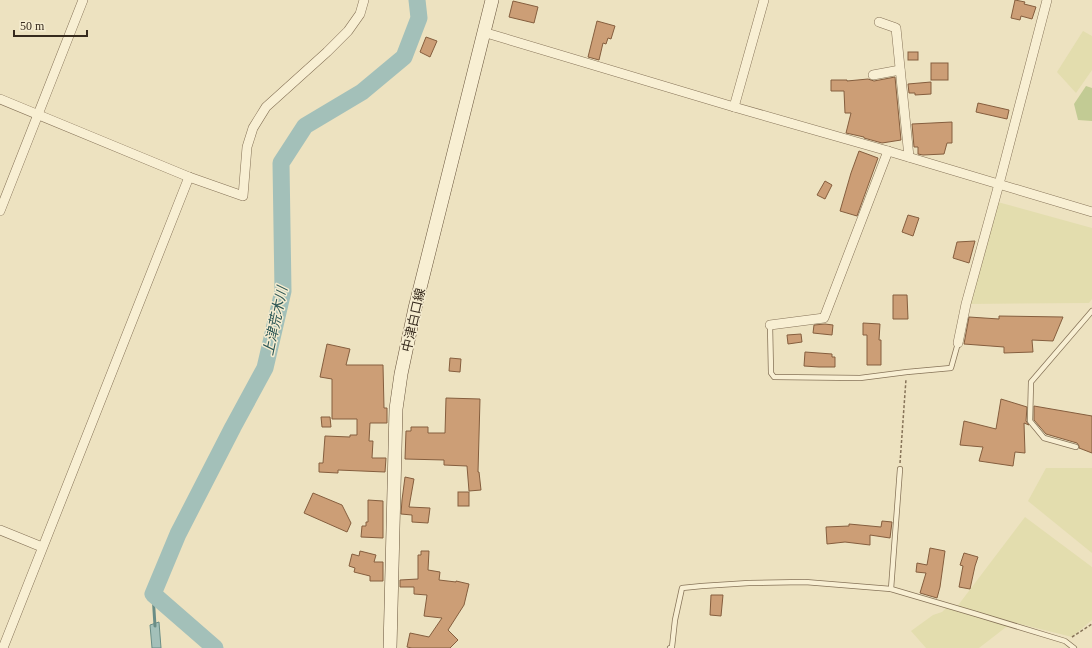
<svg xmlns="http://www.w3.org/2000/svg" width="1092" height="648" viewBox="0 0 1092 648" font-family="'Times New Roman','Noto Sans JP',serif">
  <rect width="100%" height="100%" fill="#ede2c0"/>
  <!-- farmland -->
  <g fill="#e3ddae">
    <polygon points="1083,31 1092,36 1092,70 1076,93 1057,72"/>
    <polygon points="994,201 1092,228 1092,299 1089,303 966,304"/>
    <polygon points="1046,468 1092,468 1092,553 1028,501"/>
    <polygon points="1025,517 1092,567 1092,620 1072,637 968,611 1010,624 979,648 926,648 911,631 933,615 942,612 949,605 956,608"/>
  </g>
  <!-- green -->
  <polygon fill="#c2cb94" points="1086,86 1092,88 1092,121 1078,120 1074,104"/>
  <!-- water -->
  <polygon fill="#a3c0b9" stroke="#6a8d86" points="159,622 161,648 152,648 150,625"/>
  <g fill="none" stroke-linecap="round" stroke-linejoin="round">
    <!-- stream -->
    <polyline stroke="#6a8d86" stroke-width="3" points="153,594 155,626"/>
    <!-- river -->
    <polyline stroke="#a3c0b9" stroke-width="17" points="215,648 153,594 178,534 233,427 265,368 283,291 281,163 305,126 362,92 404,57 419,18 417,0"/>
  </g>
  <!-- building -->
  <g fill="#cc9e76" stroke="#855e3e">
    <polygon points="1015,0 1025,2 1024,4 1036,7 1032,19 1021,16 1020,20 1011,18"/>
    <polygon points="513,1 538,7 534,23 509,17"/>
    <polygon points="597,21 615,26 611,39 608,38 606,44 603,43 599,60 588,57"/>
    <polygon points="426,37 437,41 430,57 420,52"/>
    <rect x="908" y="52" width="10" height="8"/>
    <rect x="931" y="63" width="17" height="17"/>
    <polygon points="895,77 901,140 882,143 864,138 864,137 846,133 851,113 845,113 844,91 831,91 831,80 847,80 847,81 868,79 874,81"/>
    <polygon points="931,82 931,94 915,95 915,93 909,93 908,84"/>
    <polygon points="978,103 1009,110 1007,119 976,112"/>
    <polygon points="952,122 952,143 947,143 944,154 923,155 918,154 918,147 914,147 912,124"/>
    <polygon points="859,151 878,158 857,216 840,211 851,173"/>
    <polygon points="825,181 832,185 825,199 817,195"/>
    <polygon points="908,215 919,218 913,236 902,232"/>
    <polygon points="975,241 969,263 953,258 957,242"/>
    <polygon points="893,295 907,295 908,319 893,319"/>
    <polygon points="999,316 1063,317 1053,341 1032,340 1033,352 1004,353 1004,347 964,344 969,317 999,319"/>
    <polygon points="863,323 880,324 879,340 881,340 881,365 867,365 867,335 863,335"/>
    <polygon points="825,324 833,325 832,335 813,333 814,325"/>
    <polygon points="801,334 802,342 788,344 787,335"/>
    <polygon points="327,344 350,349 346,365 383,365 384,408 387,408 387,423 370,423 369,441 373,441 372,458 386,458 385,472 338,470 338,473 319,472 319,463 323,463 325,436 350,437 350,435 357,435 357,419 332,419 332,379 320,377"/>
    <polygon points="805,352 832,354 832,357 835,357 835,367 819,367 804,366"/>
    <polygon points="450,358 461,359 460,372 449,371"/>
    <polygon points="446,398 480,399 478,472 479,472 481,490 469,491 467,466 444,465 444,460 405,459 406,431 411,431 411,427 428,427 428,433 445,433"/>
    <polygon points="1001,399 1027,407 1026,421 1029,425 1024,423 1025,453 1015,452 1013,466 979,461 983,447 960,445 964,421 996,429"/>
    <polygon points="1034,406 1092,416 1092,453 1079,448 1079,446 1077,443 1046,434 1034,420"/>
    <polygon points="321,417 330,417 331,427 322,427"/>
    <polygon points="405,477 414,479 409,507 430,508 428,523 412,522 412,515 401,514 402,500"/>
    <rect x="458" y="492" width="11" height="14"/>
    <polygon points="313,493 342,505 351,523 347,532 304,513"/>
    <polygon points="368,500 383,501 383,538 361,537 362,526 366,526 366,522 368,522"/>
    <polygon points="882,521 892,522 890,538 870,535 870,545 845,542 827,544 826,527 849,526 849,524 881,527"/>
    <polygon points="930,548 945,551 940,587 937,598 920,593 926,573 916,572 917,563 927,565"/>
    <polygon points="360,551 376,555 374,562 383,562 383,581 370,581 370,576 354,572 355,568 349,566 352,554 359,556"/>
    <polygon points="421,551 429,551 428,570 440,572 439,580 456,582 456,581 469,584 464,605 448,630 458,640 450,648 412,648 407,647 410,633 429,637 442,618 424,616 427,595 414,594 414,587 400,587 400,580 418,579 418,555 421,555"/>
    <polygon points="964,553 978,557 975,566 970,589 959,587 963,566 960,565"/>
    <polygon points="711,595 723,595 721,616 710,615"/>
  </g>
  <g fill="none" stroke-linecap="round" stroke-linejoin="round">
    <!-- service casing -->
    <g stroke="#867358" stroke-width="6">
      <g id="service">
        <polyline points="770,325 771,373 774,377 860,378 907,372 951,368 958,343"/>
        <polyline points="1076,447 1044,438 1030,421 1031,382 1092,311"/>
        <polyline points="891,589 900,469"/>
        <polyline points="670,648 672,647 675,620 682,588 702,586 749,583 805,582 891,589 976,614 1065,641 1074,648"/>
      </g>
    </g>
    <!-- minor casing -->
    <g stroke="#867358" stroke-width="10">
      <g id="minor">
        <polyline points="879,22 896,28 909,157"/>
        <polyline points="483,32 734,107 888,151 1092,212"/>
        <polyline points="873,75 900,70"/>
        <polyline points="0,99 189,177 243,196 247,147 253,128 266,107 327,52 348,31 360,14 364,0"/>
        <polyline points="734,107 764,0"/>
        <polyline points="0,211 83,0"/>
        <polyline points="770,325 824,318 888,151"/>
        <polyline points="958,343 966,304 999,184 1047,0"/>
        <polyline points="0,530 42,547"/>
        <polyline points="3,648 189,177"/>
      </g>
    </g>
    <!-- secondary casing -->
    <g stroke="#68543c" stroke-width="14">
      <polyline id="secondary" points="390,648 396,409 401,374 415,308 492,0"/>
    </g>
    <!-- path -->
    <g stroke="#867358" stroke-width="1.5" stroke-dasharray="3 2" stroke-linecap="butt">
      <polyline points="900,463 906,379"/>
      <polyline points="1072,637 1092,624"/>
    </g>
    <!-- service -->
    <use href="#service" stroke="#f8efd3" stroke-width="4.5"/>
    <!-- minor -->
    <use href="#minor" stroke="#f8efd3" stroke-width="9"/>
    <!-- secondary -->
    <use href="#secondary" stroke="#f8efd3" stroke-width="13"/>
  </g>
  <g text-anchor="middle" stroke-width="3" stroke-linejoin="round" paint-order="stroke">
    <!-- street labels -->
    <g font-size="13" fill="#362a1d" stroke="#f5ecd0">
      <text transform="translate(413 320) rotate(-77)" y="5">中津白口線</text>
    </g>
    <!-- water labels -->
    <g font-size="14" font-style="italic" fill="#2c5655" stroke="#f5ecd0">
      <text transform="translate(275 321) rotate(-78)" y="5">上津荒木川</text>
    </g>
  </g>
  <!-- scale -->
  <path d="M14 30v6h73v-6" fill="none" stroke="#362a1d" stroke-width="2"/>
  <text x="20" y="30" font-size="12" fill="#362a1d" stroke="#f5ecd0" stroke-width="3" paint-order="stroke">50 m</text>
</svg>
